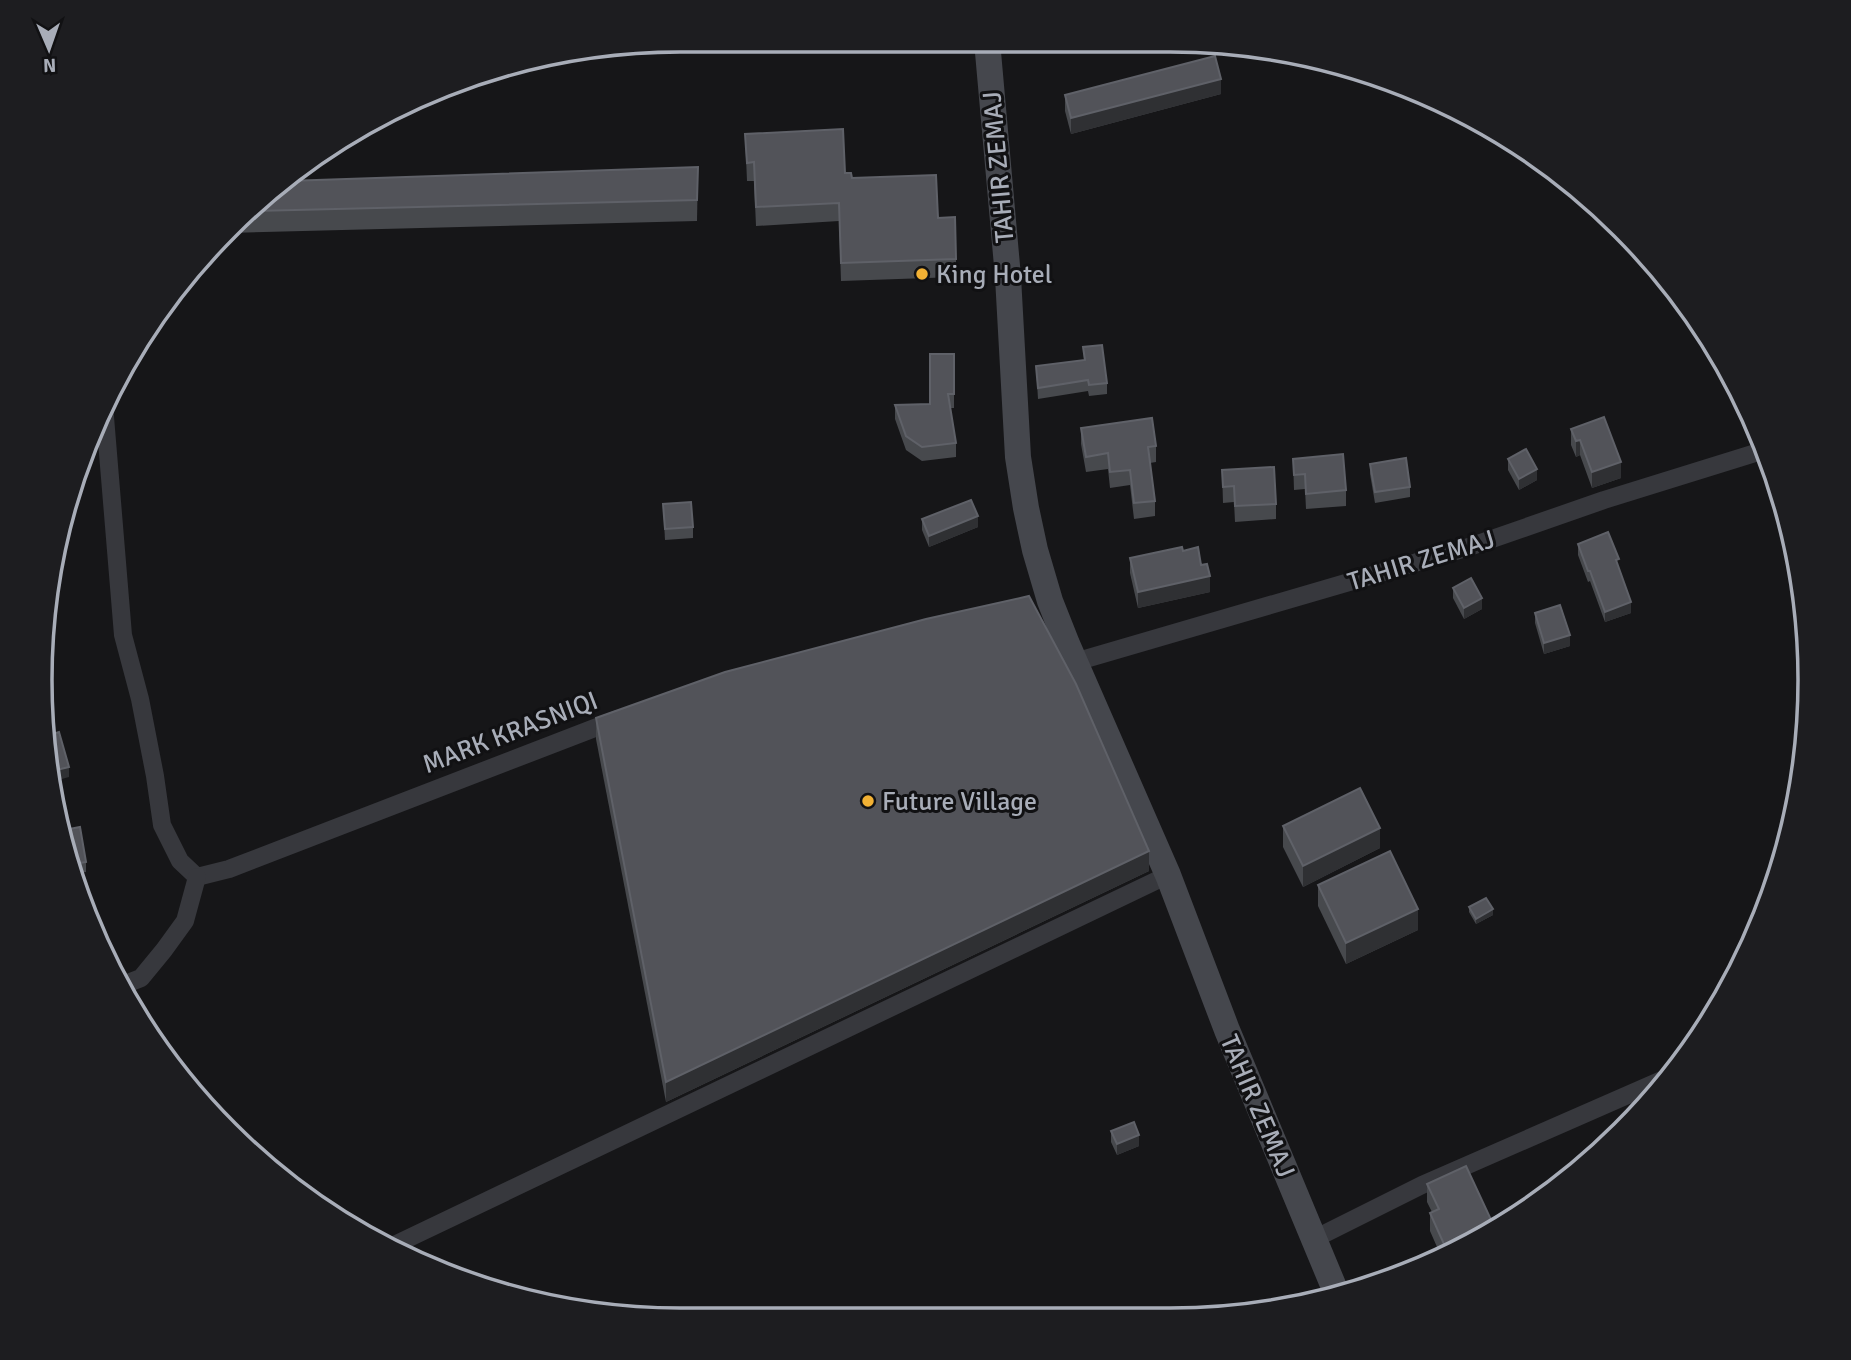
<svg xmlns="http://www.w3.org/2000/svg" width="1851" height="1360" viewBox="0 0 1851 1360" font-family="Signika,sans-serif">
  <rect width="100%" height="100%" fill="#161618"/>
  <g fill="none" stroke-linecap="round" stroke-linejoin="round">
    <!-- minor -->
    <g stroke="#37383d" stroke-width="18">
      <polyline points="104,405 123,635 140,699 155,776 162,825 180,861 197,877 229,869 618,719"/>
      <polyline points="1075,662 1469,547 1604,500 1765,450"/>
      <polyline points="123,985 141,978 164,950 185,921 197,877"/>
      <polyline points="1314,1239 1422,1185 1671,1076"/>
      <polyline points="388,1248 1168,875"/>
    </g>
    <!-- secondary -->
    <polyline stroke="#45474d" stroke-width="26" points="987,41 1008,277 1018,457 1026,508 1035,550 1050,601 1067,644 1168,875 1227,1030 1336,1292"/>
  </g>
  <!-- wall -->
  <g fill="#47494d">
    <polygon points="1221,94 1071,134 1065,111 1065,95"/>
    <polygon points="745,134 845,173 852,178 938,218 956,259 956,277 841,281 839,221 756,226 754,181 747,181"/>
    <polygon points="698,167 697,221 228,233 287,181"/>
    <polygon points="1083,347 1107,383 1107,394 1089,396 1088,391 1038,399 1036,366 1084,360"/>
    <polygon points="1716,351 1731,376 1727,378 1716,358"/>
    <polygon points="954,354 954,408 950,408 956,443 956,457 922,461 906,450 895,419 895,405 930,404"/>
    <polygon points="1081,428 1156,446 1156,462 1150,463 1155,501 1155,516 1134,519 1130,485 1110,488 1108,469 1086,472 1081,444"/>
    <polygon points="1571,429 1621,478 1592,488 1580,455 1576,457 1571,445"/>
    <polygon points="1293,459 1346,490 1346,506 1306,509 1305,489 1294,490"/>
    <polygon points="1508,459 1537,480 1519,490 1508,470"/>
    <polygon points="1370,464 1410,487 1410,497 1375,503 1370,474"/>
    <polygon points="1222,470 1276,504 1276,519 1235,522 1234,502 1223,503"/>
    <polygon points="663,504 693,527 693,538 665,540"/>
    <polygon points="922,519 978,527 929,547 922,530"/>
    <polygon points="1578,544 1619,568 1631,613 1605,622 1590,581 1588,582 1578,555"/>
    <polygon points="1183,551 1201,565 1210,592 1138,608 1130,573 1130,558"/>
    <polygon points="1453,588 1482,609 1464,619 1453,598"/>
    <polygon points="1535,613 1570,646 1544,654 1535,623"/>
    <polygon points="596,718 1149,871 666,1102 596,739"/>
    <polygon points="1283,826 1380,848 1303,887 1283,847"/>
    <polygon points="64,830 86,862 86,872 75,874"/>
    <polygon points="1318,885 1418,930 1346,964 1318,906"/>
    <polygon points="1469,907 1493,915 1476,924 1469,912"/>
    <polygon points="1111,1131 1139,1146 1117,1155 1111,1142"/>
    <polygon points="1427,1184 1494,1226 1441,1256 1430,1231 1430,1213 1432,1212 1427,1202"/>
  </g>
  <!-- shaded-wall -->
  <g fill="#2f3033">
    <polygon points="1253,48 1266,50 1253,55"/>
    <polygon points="1221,79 1221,94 1071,134 1071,118"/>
    <polygon points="1727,368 1731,376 1727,378"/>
    <polygon points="1580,440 1580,455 1576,457 1576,441"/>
    <polygon points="1621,462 1621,478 1592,488 1592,472"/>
    <polygon points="1537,469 1537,480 1519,490 1519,479"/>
    <polygon points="978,516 978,527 929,547 929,536"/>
    <polygon points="1210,576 1210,592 1138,608 1138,592"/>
    <polygon points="1482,598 1482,609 1464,619 1464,608"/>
    <polygon points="1631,602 1631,613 1605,622 1605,612"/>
    <polygon points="1570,635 1570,646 1544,654 1544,643"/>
    <polygon points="69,767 69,777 51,782 48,772"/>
    <polygon points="1380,828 1380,848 1303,887 1303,866"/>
    <polygon points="1149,851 1149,871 666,1102 666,1082"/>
    <polygon points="1418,909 1418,930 1346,964 1346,943"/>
    <polygon points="1493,909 1493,915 1476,924 1476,919"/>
    <polygon points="1139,1135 1139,1146 1117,1155 1117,1144"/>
  </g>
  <!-- building -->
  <g fill="#525359" stroke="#5f6168" stroke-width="2">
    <polygon points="1215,56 1221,79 1071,118 1065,95"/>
    <polygon points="843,129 845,173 851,173 852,178 936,175 938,218 955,217 956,259 841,263 839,203 756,207 754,162 747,163 745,134"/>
    <polygon points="698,167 697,200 253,211 287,181"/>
    <polygon points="1102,345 1107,383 1089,385 1088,380 1038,388 1036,366 1085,360 1083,347"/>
    <polygon points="930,354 954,354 954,394 948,394 956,443 922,447 906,436 895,405 930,404"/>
    <polygon points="1604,417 1621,462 1592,472 1580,440 1576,441 1571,429"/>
    <polygon points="1152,418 1156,446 1148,447 1155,501 1134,503 1130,470 1110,472 1108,453 1086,457 1081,428"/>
    <polygon points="1526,449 1537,469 1519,479 1508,459"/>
    <polygon points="1343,454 1346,490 1306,494 1305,474 1294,475 1293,459"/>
    <polygon points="1406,458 1410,487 1375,492 1370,464"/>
    <polygon points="1274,467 1276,504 1235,506 1234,486 1223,487 1222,470"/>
    <polygon points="971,500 978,516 929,536 922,519"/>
    <polygon points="691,502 693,527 665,529 663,504"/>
    <polygon points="1608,532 1619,559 1616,560 1631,602 1605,612 1590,571 1588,571 1578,544"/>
    <polygon points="1182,547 1183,551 1198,547 1201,565 1207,564 1210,576 1138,592 1130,558"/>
    <polygon points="1471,578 1482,598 1464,608 1453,588"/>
    <polygon points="1029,596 1076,684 1149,851 666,1082 596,718 725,672 926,619"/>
    <polygon points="1560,605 1570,635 1544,643 1535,613"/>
    <polygon points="59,732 69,767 48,772 46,763 46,736"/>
    <polygon points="1360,788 1380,828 1303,866 1283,826"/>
    <polygon points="80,827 86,862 73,864 64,830"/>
    <polygon points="1390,851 1418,909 1346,943 1318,885"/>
    <polygon points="1486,898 1493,909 1476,919 1469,907"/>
    <polygon points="1134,1122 1139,1135 1117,1144 1111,1131"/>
    <polygon points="1466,1166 1494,1226 1448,1253 1430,1213 1439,1209 1427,1184"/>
  </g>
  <!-- markers -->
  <g fill="#f2b134" stroke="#111113" stroke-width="2.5">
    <circle cx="922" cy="274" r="7"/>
    <circle cx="868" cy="801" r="7"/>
  </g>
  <g text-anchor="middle" stroke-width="6" stroke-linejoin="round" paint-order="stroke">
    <!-- street labels -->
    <g font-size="26" fill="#a8adb8" stroke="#111113">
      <text transform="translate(998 167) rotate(-95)" y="9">TAHIR ZEMAJ</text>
      <text transform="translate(1421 560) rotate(-17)" y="9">TAHIR ZEMAJ</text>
      <text transform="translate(510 732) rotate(-21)" y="9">MARK KRASNIQI</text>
      <text transform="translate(1258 1106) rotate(67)" y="9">TAHIR ZEMAJ</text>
    </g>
    <!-- poi labels -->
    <g font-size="26" fill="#a8adb8" stroke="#111113" text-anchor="start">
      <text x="936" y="283">King Hotel</text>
      <text x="882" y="810">Future Village</text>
    </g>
  </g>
  <!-- crop -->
  <path d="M0 0H1851V1360H0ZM680 52H1170A628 628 0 0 1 1798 680V680A628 628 0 0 1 1170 1308H680A628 628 0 0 1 52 680V680A628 628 0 0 1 680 52Z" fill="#1d1d20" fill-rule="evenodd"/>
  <path fill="none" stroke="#a8adb8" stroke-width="3.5" d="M680 52H1170A628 628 0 0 1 1798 680V680A628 628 0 0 1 1170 1308H680A628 628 0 0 1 52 680V680A628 628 0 0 1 680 52Z"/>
  <!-- north arrow -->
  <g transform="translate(49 49) rotate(178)" stroke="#111113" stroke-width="5" paint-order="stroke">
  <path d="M0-5L12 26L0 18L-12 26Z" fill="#a8adb8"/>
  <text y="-10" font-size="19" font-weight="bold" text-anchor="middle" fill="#a8adb8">N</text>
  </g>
</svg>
